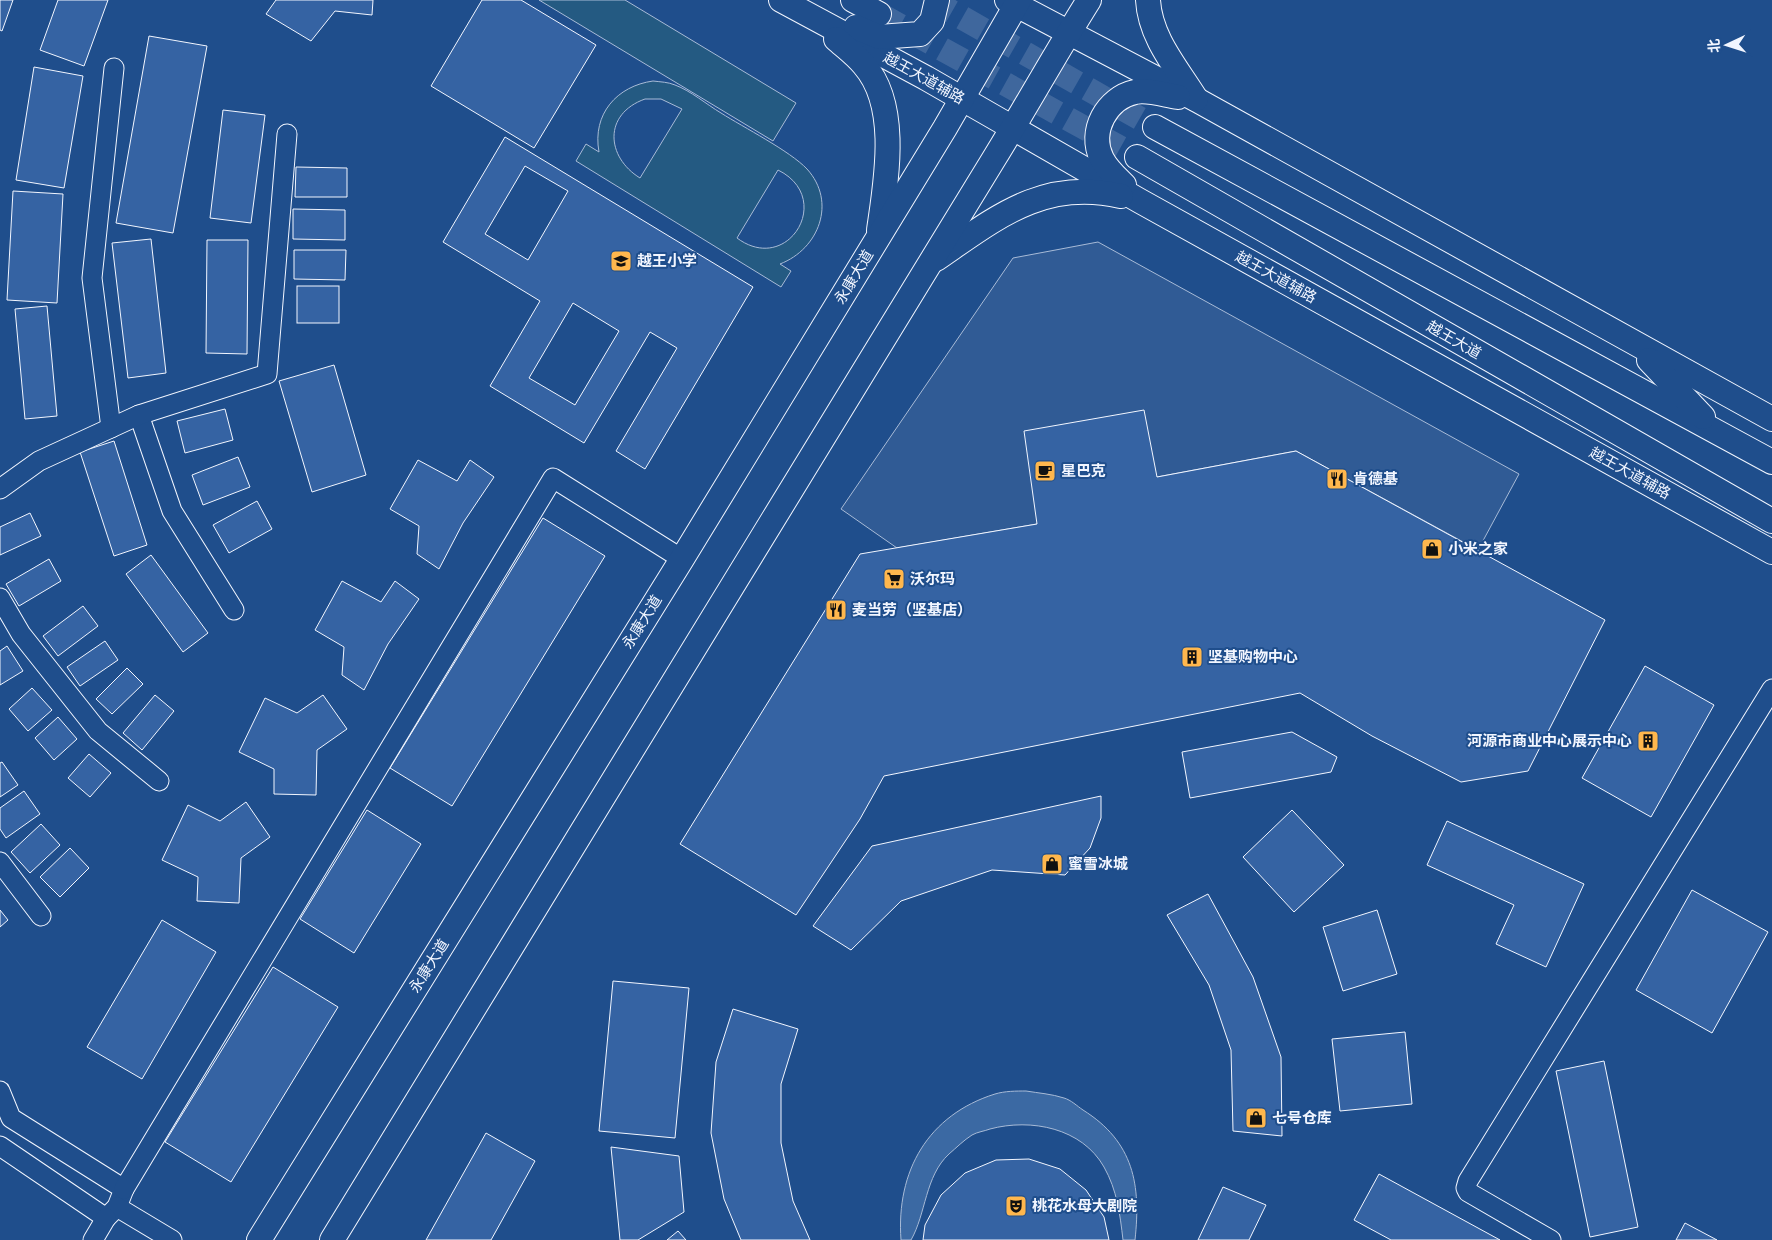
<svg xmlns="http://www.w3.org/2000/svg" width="1772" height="1240" viewBox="0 0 1772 1240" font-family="Signika,'Noto Sans SC',sans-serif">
  <rect width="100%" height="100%" fill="#1f4e8c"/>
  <!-- green -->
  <g fill="#245a82" stroke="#a8bbd7" fill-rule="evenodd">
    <polygon points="539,0 625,0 796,103 773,141"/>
    <path d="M653,81C661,82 668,82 675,85C691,91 706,104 721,113C743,127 790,151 807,169C837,202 819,249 780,264L791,271L781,287L576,161L586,144L599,152C592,114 617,86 653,81ZM645,99H661L682,109L640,178C606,157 603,114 645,99ZM778,170C835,198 788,276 737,238Z"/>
  </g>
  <!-- parking -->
  <polygon fill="#305b95" stroke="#a8bbd7" points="1098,242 1519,474 1478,550 1296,451 1157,477 1037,524 897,548 841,509 1013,258"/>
  <!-- water -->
  <path fill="#3b69a3" stroke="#a8bbd7" d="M1026,1091C1038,1093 1052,1094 1064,1098C1071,1100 1077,1106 1083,1110C1134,1142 1141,1185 1135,1240H1123C1120,1214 1117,1190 1104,1167C1082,1128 1031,1118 990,1129C985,1131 977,1132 972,1135C964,1140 956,1148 949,1154C925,1176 926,1214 911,1240H901C896,1171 928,1115 995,1094C1005,1091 1016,1091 1026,1091Z"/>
  <!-- building -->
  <g fill="#3563a3" stroke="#f2f6ff" fill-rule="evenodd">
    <polygon points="0,0 13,0 2,31 0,30"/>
    <polygon points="58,0 108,0 84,66 40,50"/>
    <polygon points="276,0 373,0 372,15 335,11 311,41 266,14"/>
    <polygon points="482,0 521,0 596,45 534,148 431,86"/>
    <polygon points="149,36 207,46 173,233 116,223"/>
    <polygon points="34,67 83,76 64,188 16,180"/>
    <polygon points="223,110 265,115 251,223 210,218"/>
    <path d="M505,137L753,287L645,469L616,451L677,348L650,332L584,443L490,386L540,301L443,242ZM525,166L568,191L528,260L485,234ZM573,303L619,331L575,405L529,378Z"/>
    <polygon points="296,167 347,168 347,197 295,197"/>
    <polygon points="13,191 63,194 57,303 7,300"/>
    <polygon points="293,209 345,210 345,240 293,239"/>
    <polygon points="151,239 166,373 128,378 112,243"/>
    <polygon points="207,240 248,240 247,354 206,353"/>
    <polygon points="294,250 346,250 345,280 294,279"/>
    <rect x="297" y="286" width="42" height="37"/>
    <polygon points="47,306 57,416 25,419 15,309"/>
    <polygon points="334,365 366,475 312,492 279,381"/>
    <polygon points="225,409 233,440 185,453 177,421"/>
    <polygon points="1144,410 1157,477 1296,451 1605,620 1528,771 1461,782 1372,736 1300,693 884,776 860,819 796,915 680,844 860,554 1037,524 1024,431"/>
    <polygon points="114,441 147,545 114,556 80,452"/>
    <polygon points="238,457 250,487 203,505 192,475"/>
    <polygon points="418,460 457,481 470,460 494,477 463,523 439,569 417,554 419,526 390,509"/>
    <polygon points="257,501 272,529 229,553 213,525"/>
    <polygon points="30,513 41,536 0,555 0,527"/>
    <polygon points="543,518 605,556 452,806 390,768"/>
    <polygon points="151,555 208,633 183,652 126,574"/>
    <polygon points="49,559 61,581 19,606 6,584"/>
    <polygon points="342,581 381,602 395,581 419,599 388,644 364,690 342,675 344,647 315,630"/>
    <polygon points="83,606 98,626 58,656 43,636"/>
    <polygon points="105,641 118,660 80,686 67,667"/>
    <polygon points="7,646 23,671 0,685 0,651"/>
    <polygon points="1645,666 1714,705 1651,817 1582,778"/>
    <polygon points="127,668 143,684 112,714 96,699"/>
    <polygon points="32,688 52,710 28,731 9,709"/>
    <polygon points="155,695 174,711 142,750 123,733"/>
    <polygon points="323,695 347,729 317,750 316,795 274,794 274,769 239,752 265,698 297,713"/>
    <polygon points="58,717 77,739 54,760 35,738"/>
    <polygon points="1292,732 1337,757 1331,772 1190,798 1182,752"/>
    <polygon points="89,754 111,773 90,797 68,778"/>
    <polygon points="2,762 18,785 0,797 0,763"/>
    <polygon points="24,791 40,814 6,838 0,829 0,808"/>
    <polygon points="1101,796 1101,818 1090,848 1065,875 992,870 901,901 851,950 813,926 872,846"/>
    <polygon points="246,802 270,837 241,858 239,903 197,901 198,877 162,860 188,805 220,821"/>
    <polygon points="367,810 421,844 354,953 300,919"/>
    <polygon points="1292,810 1344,865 1294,912 1243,857"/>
    <polygon points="1447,821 1584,884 1546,967 1496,944 1514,905 1427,865"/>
    <polygon points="41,824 60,845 30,873 11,852"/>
    <polygon points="70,848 89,868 60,897 40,877"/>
    <polygon points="1692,890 1768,932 1712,1033 1636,990"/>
    <polygon points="1208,894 1253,977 1281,1057 1282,1136 1233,1131 1231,1050 1209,985 1167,915"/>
    <polygon points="0,910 8,920 0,927"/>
    <polygon points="1377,910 1397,974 1343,991 1323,927"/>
    <polygon points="162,920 216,952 142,1079 87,1047"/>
    <polygon points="273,967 338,1007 231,1182 165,1142"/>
    <polygon points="613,981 689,988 675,1138 599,1131"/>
    <polygon points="733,1009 798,1029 781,1084 781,1143 793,1201 810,1240 741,1240 724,1199 711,1133 716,1062"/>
    <polygon points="1405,1032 1412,1104 1340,1111 1332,1039"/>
    <polygon points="1604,1061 1638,1227 1590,1237 1556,1071"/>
    <polygon points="486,1133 535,1161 491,1240 426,1240"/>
    <polygon points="611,1147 679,1156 684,1212 638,1240 620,1240"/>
    <polygon points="1029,1159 1060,1169 1086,1190 1104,1217 1109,1240 923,1240 925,1225 941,1195 965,1173 996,1160"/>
    <polygon points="1379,1174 1500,1240 1391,1240 1354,1220"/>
    <polygon points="1223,1187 1266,1205 1249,1240 1198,1240"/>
    <polygon points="1685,1223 1717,1240 1676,1240"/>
    <polygon points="678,1231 686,1240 667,1240"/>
  </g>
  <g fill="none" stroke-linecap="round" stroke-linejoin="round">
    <!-- major-tunnel -->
    <g stroke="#3f679d" stroke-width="24" stroke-dasharray="24 12" stroke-linecap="butt">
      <polyline points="931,0 1155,127"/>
      <polyline points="879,14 1137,157"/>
    </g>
    <!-- minor casing -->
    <g stroke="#f2f6ff" stroke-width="21">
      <g id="minor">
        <polyline points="139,415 172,511 234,610"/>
        <polyline points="111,428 92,278 114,68"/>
        <polyline points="0,489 39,461 139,415 267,374 287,134"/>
        <polyline points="0,598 21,634 98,731 159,781"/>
        <polyline points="0,862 41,916"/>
        <polyline points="0,1091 11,1118 124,1189 117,1207 106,1218 0,1146"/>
        <polyline points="124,1189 553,478 682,559"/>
        <polyline points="117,1207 172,1240"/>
        <polyline points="93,1240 106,1218"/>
        <polyline points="1551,1240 1468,1192 1466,1188 1468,1181 1772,689"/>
      </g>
    </g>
    <!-- major casing -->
    <g stroke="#f2f6ff" stroke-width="26">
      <g id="major">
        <polyline points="781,0 926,78 1140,201 1772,552"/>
        <polyline points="853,0 879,14"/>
        <polyline points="1007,0 1197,100 1772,419"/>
        <path d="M1148,0C1150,38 1177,68 1196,99"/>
        <polyline points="856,27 879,37 920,34 932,21 937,0"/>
        <path d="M836,39C845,47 856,55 864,65C900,106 886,181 879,230"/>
        <polyline points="1155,127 1772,462"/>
        <polyline points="1137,157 1772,521"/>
        <path d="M1124,185C1116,177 1107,169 1102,159C1088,131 1107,98 1135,92C1147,89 1165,95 1178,97"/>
        <path d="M936,259C996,218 1043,178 1121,196"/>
        <polyline points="1649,360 1703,417"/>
        <polyline points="259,1240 682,559 945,128 1019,0"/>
        <path d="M332,1240C554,880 773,517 995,157C1027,105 1057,51 1089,0"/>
      </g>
    </g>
    <!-- minor -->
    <use href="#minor" stroke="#1f4e8c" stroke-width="19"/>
    <!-- major -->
    <use href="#major" stroke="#1f4e8c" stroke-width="24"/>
  </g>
  <!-- icons -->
  <defs>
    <g id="school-square" transform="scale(1.125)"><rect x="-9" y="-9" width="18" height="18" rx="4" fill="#ffb74d" stroke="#1f4e8c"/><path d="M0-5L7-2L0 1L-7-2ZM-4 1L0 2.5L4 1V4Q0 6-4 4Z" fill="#111"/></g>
    <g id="cafe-square" transform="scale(1.125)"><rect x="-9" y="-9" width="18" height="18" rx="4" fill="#ffb74d" stroke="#1f4e8c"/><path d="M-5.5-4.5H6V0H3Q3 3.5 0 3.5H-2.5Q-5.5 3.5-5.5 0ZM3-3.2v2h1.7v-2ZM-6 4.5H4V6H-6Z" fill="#111"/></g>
    <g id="restaurant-square" transform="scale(1.125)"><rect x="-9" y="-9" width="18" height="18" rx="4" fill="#ffb74d" stroke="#1f4e8c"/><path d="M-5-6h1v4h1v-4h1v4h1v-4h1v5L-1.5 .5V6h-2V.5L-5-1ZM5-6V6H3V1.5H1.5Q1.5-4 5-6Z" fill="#111"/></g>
    <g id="shop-square" transform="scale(1.125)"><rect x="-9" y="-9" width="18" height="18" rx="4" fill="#ffb74d" stroke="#1f4e8c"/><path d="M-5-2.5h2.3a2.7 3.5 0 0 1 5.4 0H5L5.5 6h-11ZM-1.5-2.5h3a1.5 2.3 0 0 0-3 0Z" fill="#111"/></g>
    <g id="supermarket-square" transform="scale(1.125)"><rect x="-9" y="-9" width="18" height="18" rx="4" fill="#ffb74d" stroke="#1f4e8c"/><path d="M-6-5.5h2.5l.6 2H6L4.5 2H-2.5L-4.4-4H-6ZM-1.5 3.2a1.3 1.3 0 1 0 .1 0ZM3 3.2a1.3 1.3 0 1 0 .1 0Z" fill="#111"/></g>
    <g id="building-square" transform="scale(1.125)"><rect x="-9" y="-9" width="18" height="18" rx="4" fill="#ffb74d" stroke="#1f4e8c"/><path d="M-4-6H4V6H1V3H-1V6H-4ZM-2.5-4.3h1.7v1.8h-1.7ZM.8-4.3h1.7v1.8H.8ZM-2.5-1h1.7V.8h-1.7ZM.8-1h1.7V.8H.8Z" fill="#111"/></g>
    <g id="theatre-square" transform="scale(1.125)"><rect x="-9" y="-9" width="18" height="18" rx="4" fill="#ffb74d" stroke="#1f4e8c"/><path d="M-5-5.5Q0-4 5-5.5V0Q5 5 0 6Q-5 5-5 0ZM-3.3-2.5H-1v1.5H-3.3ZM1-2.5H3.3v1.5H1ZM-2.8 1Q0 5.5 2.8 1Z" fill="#111"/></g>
  </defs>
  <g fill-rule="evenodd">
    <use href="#school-square" x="621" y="261"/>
    <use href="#cafe-square" x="1045" y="471"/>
    <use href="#restaurant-square" x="1337" y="479"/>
    <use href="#shop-square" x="1432" y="549"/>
    <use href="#supermarket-square" x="894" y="579"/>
    <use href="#restaurant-square" x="836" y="610"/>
    <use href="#building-square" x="1192" y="657"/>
    <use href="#building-square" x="1648" y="741"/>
    <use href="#shop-square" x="1052" y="864"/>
    <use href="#shop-square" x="1256" y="1118"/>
    <use href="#theatre-square" x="1016" y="1206"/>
  </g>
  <g text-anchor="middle" stroke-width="4" stroke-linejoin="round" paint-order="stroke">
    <!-- street labels -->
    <g font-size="15" fill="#f2f6ff" stroke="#1f4e8c">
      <text transform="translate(924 78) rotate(29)" y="5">越王大道辅路</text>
      <text transform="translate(854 277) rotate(-59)" y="5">永康大道</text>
      <text transform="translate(1276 277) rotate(29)" y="5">越王大道辅路</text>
      <text transform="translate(1454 340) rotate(30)" y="5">越王大道</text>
      <text transform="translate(1630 473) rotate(29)" y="5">越王大道辅路</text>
      <text transform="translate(642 622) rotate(-58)" y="5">永康大道</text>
      <text transform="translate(429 966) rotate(-58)" y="5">永康大道</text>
    </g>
    <!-- poi labels -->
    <g font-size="15" font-weight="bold" fill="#f2f6ff" stroke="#1f4e8c" text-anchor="start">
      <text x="637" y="266">越王小学</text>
      <text x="1061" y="476">星巴克</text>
      <text x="1353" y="484">肯德基</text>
      <text x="1448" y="554">小米之家</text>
      <text x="910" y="584">沃尔玛</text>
      <text x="852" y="615">麦当劳（坚基店）</text>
      <text x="1208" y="662">坚基购物中心</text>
      <text x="1632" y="746" text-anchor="end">河源市商业中心展示中心</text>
      <text x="1068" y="869">蜜雪冰城</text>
      <text x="1272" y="1123">七号仓库</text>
      <text x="1032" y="1211">桃花水母大剧院</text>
    </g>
  </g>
  <!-- north arrow -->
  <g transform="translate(1727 45) rotate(266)" stroke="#1f4e8c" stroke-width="4" paint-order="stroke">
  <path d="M0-4L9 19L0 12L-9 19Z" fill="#f2f6ff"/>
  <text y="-8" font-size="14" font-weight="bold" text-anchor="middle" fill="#f2f6ff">北</text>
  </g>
</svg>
